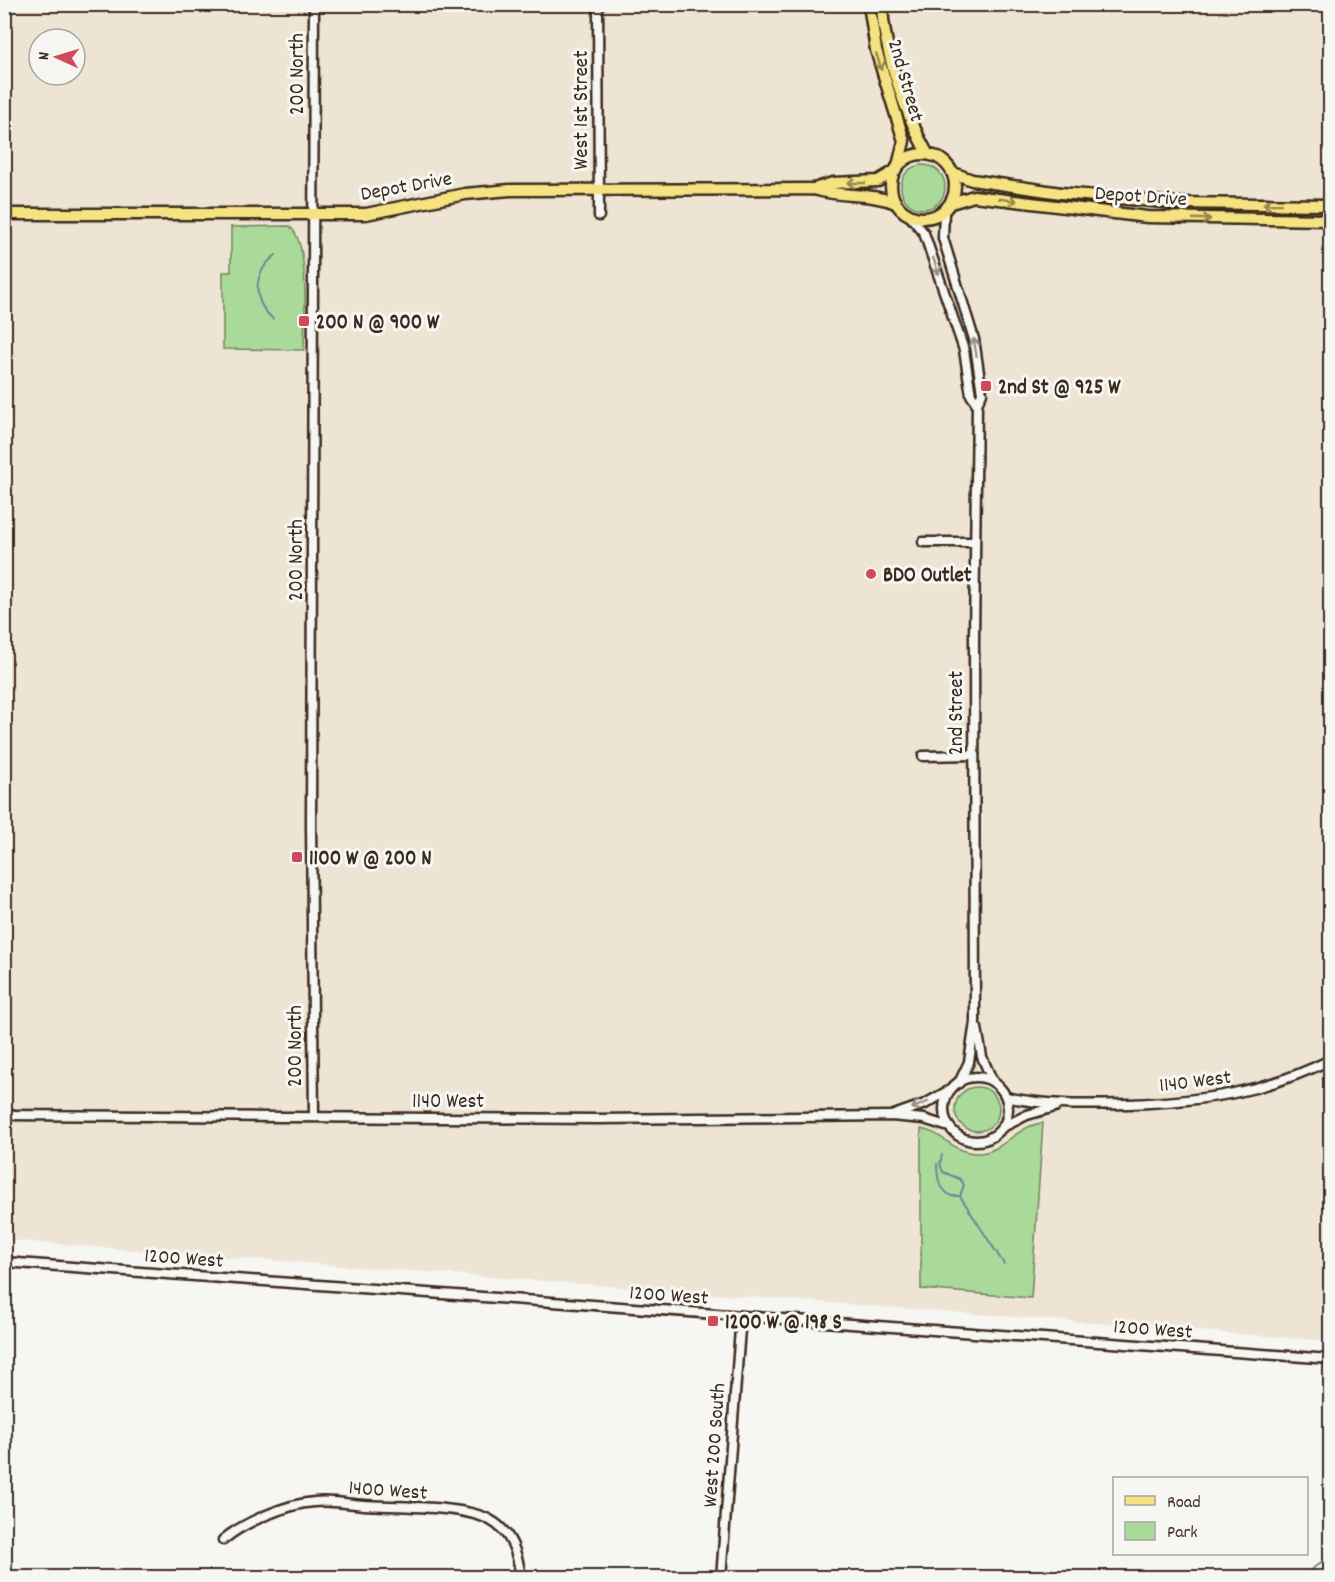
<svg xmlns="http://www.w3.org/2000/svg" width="1335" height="1582" viewBox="0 0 1335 1582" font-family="Dekko,sans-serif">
  <rect width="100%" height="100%" fill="#f6f6f2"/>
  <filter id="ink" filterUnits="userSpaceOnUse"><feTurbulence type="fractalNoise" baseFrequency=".0167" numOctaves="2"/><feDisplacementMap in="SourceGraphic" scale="12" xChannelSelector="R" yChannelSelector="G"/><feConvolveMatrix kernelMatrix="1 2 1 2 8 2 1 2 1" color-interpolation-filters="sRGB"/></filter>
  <g filter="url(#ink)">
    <!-- built -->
    <path fill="#eee4d4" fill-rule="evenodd" d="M4,5H1330V1341L5,1240ZM39,39H75V75H39Z"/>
    <!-- green -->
    <g fill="#aada9a" stroke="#72825c" stroke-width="1.5">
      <circle cx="923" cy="187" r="22"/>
      <path d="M231,227L289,226C311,241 304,324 304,350L223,349V272H231Z"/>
      <circle cx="977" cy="1109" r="22"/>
      <path d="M1043,1123L1031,1298L921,1289V1129C943,1132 953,1153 976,1153C1003,1154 1016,1125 1043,1123Z"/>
    </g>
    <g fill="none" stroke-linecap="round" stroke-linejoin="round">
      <!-- stream -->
      <g stroke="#6a8898" stroke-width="2">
        <path d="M273,319C251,300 253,272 276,255"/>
        <path d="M937,1164C937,1178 939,1188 951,1196H960L964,1185L960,1179L943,1172L940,1164L942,1155"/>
        <polyline points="960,1196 1004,1264"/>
        <polyline points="1301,1578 1330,1555"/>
      </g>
      <!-- minor casing -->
      <g stroke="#3b2a1e" stroke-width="13">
        <g id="minor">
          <polyline points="314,4 311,824 314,1116"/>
          <polyline points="598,4 599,216"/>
          <polyline points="944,212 943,238 974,339 982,393 977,404 974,638 975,1022 969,1062 959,1083"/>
          <polyline points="909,215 924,233 964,350 971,395 977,404"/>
          <polyline points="923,542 974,542"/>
          <polyline points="923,756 974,755"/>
          <polyline points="977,1028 982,1057 993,1082"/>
          <circle cx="976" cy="1109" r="32"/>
          <path d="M1006,1097C1048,1106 1087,1105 1130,1104C1204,1101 1263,1093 1330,1060"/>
          <polyline points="4,1115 598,1119 891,1116 924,1119 949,1127"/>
          <polyline points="894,1115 925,1104 948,1091"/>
          <polyline points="1003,1127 1027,1115 1055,1107"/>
          <polyline points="4,1262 1330,1359"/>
          <path d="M223,1540C243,1523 286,1504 314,1502C330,1500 348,1504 364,1505C396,1507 464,1505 490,1520C512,1532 518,1555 521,1578"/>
          <polyline points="721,1578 741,1316"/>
        </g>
      </g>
      <!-- major casing -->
      <g stroke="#3b2a1e" stroke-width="15">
        <g id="major">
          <polyline points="869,4 876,50 904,141 898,166"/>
          <path d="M882,4C883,48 906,116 927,153"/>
          <circle cx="923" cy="186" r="32"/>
          <polyline points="953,173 972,180 1061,193 1175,203 1330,205"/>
          <polyline points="814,189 833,183 878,181 895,171"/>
          <polyline points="951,203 974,196 1147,217 1330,220"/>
          <path d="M4,214H366L465,194L510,190L814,189C841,198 869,192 896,203"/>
        </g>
      </g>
      <!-- minor -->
      <use href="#minor" stroke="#f6f6f2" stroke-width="8"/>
      <!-- major -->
      <use href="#major" stroke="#f5e382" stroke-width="10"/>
    </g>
    <!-- one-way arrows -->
    <defs><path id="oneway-shaft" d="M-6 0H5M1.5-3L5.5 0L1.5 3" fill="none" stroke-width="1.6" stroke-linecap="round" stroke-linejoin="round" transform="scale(1.5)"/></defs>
    <g stroke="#988650">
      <use href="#oneway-shaft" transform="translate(879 62) rotate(72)"/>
      <use href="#oneway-shaft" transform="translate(856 183) rotate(-180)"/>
      <use href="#oneway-shaft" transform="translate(1008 200) rotate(9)"/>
      <use href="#oneway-shaft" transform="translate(1272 204) rotate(-179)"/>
      <use href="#oneway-shaft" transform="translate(1202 219) rotate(2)"/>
    </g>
    <g stroke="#989088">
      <use href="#oneway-shaft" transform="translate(936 266) rotate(71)"/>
      <use href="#oneway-shaft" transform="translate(975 347) rotate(-100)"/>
      <use href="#oneway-shaft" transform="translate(920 1105) rotate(158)"/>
    </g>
  </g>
  <!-- markers -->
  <g fill="#d1495b" stroke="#f6f6f2" stroke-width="2">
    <rect x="298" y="315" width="12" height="12" rx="3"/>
    <rect x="980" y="380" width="12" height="12" rx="3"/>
    <circle cx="871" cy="574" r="6"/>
    <rect x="291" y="851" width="12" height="12" rx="3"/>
    <rect x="707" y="1315" width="12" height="12" rx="3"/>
  </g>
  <g text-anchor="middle" stroke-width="6" stroke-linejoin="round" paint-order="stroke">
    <!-- street labels -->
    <g font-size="21" fill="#3b2a1e" stroke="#f6f6f2">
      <text transform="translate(296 74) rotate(-90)" y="7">200 North</text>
      <text transform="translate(907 80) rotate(74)" y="7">2nd Street</text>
      <text transform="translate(580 110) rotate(-90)" y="7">West 1st Street</text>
      <text transform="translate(406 185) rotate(-10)" y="7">Depot Drive</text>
      <text transform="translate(1141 195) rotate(4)" y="7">Depot Drive</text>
      <text transform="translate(295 560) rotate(-90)" y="7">200 North</text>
      <text transform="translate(955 713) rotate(-90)" y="7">2nd Street</text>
      <text transform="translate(294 1046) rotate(-90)" y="7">200 North</text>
      <text transform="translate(1195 1080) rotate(-7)" y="7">1140 West</text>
      <text x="448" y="1107">1140 West</text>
      <text transform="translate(184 1257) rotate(4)" y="7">1200 West</text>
      <text transform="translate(669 1294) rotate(4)" y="7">1200 West</text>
      <text transform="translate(1153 1328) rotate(4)" y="7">1200 West</text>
      <text transform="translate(713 1445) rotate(-86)" y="7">West 200 South</text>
      <text transform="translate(388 1489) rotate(4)" y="7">1400 West</text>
    </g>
    <!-- poi labels -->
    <g font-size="21" font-weight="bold" fill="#3b2a1e" stroke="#f6f6f2" text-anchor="start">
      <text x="316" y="328">200 N @ 900 W</text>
      <text x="998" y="393">2nd St @ 925 W</text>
      <text x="883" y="581">BDO Outlet</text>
      <text x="309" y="864">1100 W @ 200 N</text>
      <text x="725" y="1328">1200 W @ 198 S</text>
    </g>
  </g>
  <!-- margin -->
  <rect width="1335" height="1582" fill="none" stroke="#f6f6f2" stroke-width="24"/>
  <rect x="12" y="12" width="1311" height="1558" fill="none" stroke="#3b2a1e" stroke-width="2" filter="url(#ink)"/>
  <!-- legend -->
  <rect x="1113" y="1477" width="195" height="78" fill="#f6f6f2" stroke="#aba49d" stroke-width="1.5"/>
  <rect x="1125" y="1496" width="30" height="9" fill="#f5e382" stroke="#aba49d" stroke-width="1.5"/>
  <text x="1167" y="1507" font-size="18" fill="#3b2a1e">Road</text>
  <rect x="1125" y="1522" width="30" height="18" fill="#aada9a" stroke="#aba49d" stroke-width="1.5"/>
  <text x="1167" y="1537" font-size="18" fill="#3b2a1e">Park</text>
  <!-- north arrow -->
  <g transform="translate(57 57) rotate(274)"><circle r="28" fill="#f6f6f2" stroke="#aba49d" stroke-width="1.5"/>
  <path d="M0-4.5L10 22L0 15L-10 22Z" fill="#d1495b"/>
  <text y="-9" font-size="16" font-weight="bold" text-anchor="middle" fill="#3b2a1e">N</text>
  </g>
</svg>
